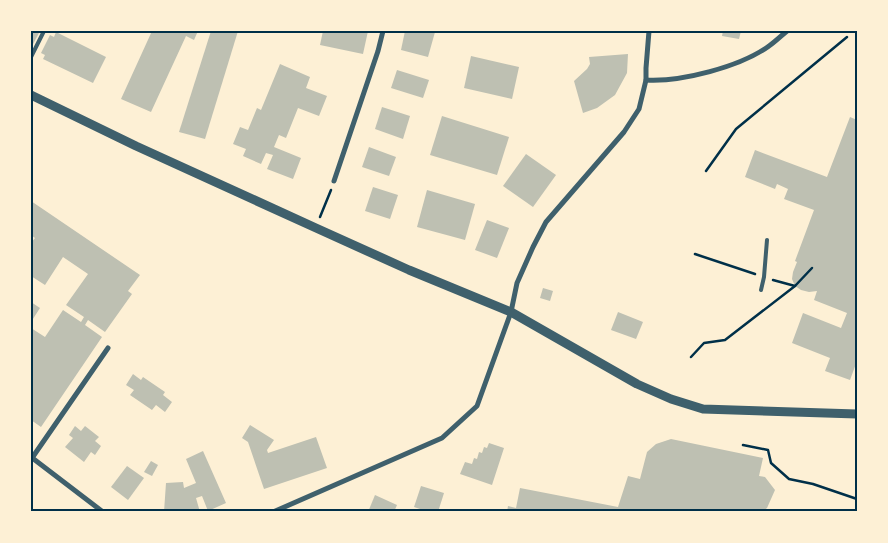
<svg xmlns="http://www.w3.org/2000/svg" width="888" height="543" viewBox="0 0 888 543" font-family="'Nunito Sans',sans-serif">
  <rect width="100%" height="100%" fill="#fdf0d5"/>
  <!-- building -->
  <g fill="#bec0b2">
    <polygon points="31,31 40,31 31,48"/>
    <polygon points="152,31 198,31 194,40 186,36 151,112 121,99"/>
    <polygon points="211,31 238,31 205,139 179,132"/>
    <polygon points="323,31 368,31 363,54 320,45"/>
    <polygon points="405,31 435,32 428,57 401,50"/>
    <polygon points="723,31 741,31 739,39 722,36"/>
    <polygon points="56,32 106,57 93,83 43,59 45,55 41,53 50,35 54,37"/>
    <polygon points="628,54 627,73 615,95 597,108 583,113 574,81 587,69 590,64 589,57"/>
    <polygon points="471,56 519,67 512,99 464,88"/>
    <polygon points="280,64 310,77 306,88 327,96 319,116 298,108 286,138 279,135 274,147 301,158 293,179 267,169 273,155 266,153 261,164 243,156 246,149 233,144 240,127 248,130 257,108 261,110"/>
    <polygon points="397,70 429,80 423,98 391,88"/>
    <polygon points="382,107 410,116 403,139 375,129"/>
    <polygon points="442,116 509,137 497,175 430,155"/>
    <polygon points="850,117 857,120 857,361 850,380 825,371 830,358 792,343 803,313 841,328 847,313 814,300 817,291 809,292 801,290 795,286 792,279 793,272 797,262 795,261 814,210 784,199 788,189 777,184 775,189 745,177 755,150 827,177"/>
    <polygon points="369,147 396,157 389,176 362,167"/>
    <polygon points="526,154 556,175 533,207 503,186"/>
    <polygon points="373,187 398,195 390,219 365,211"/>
    <polygon points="427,190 475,204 465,240 417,227"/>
    <polygon points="31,201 140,275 128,291 132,294 105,332 88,320 85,325 102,337 41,427 31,420 31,328 45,337 63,310 81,322 84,317 66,305 88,274 63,257 45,285 31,276 31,243 35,238 31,235"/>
    <polygon points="487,220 509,228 497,258 475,250"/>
    <polygon points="543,288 553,291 550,301 540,298"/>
    <polygon points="31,302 40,308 31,322"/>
    <polygon points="618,312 643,322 636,339 611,330"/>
    <polygon points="133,374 141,380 143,377 165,392 163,395 172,402 165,412 156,405 152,410 130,395 134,390 126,385"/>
    <polygon points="250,425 274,440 267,450 268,453 316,437 327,468 264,489 248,442 242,438"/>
    <polygon points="75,426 81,431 85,426 99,437 95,441 101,446 95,455 91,452 84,462 65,447 73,438 69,435"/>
    <polygon points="671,439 763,458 759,476 765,477 775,490 767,508 762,512 507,512 508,506 516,508 520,488 618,507 628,476 640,479 647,452 656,444"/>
    <polygon points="489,443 504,448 492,485 460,474 465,462 472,464 474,458 477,459 479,452 482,453 484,447 487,448"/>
    <polygon points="203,451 226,503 208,511 202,496 196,498 200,512 164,512 166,483 183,482 184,488 196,483 186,459"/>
    <polygon points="151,461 158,465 152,476 144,472"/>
    <polygon points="127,466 144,478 128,500 111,487"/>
    <polygon points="421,486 444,493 438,512 429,512 414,507"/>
    <polygon points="375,495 397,505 394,512 368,512"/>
  </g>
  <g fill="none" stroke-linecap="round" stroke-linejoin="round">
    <!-- path -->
    <g stroke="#003049" stroke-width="2.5">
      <polyline points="706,171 736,129 847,37"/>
      <polyline points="320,217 331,190"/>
      <polyline points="695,254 755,274"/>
      <polyline points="773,280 795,286 812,268"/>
      <polyline points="691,357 704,343 725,340 795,286"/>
      <polyline points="743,445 768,450 771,463 789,479 813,484 857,499"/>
      <polyline points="31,510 35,512"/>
    </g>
    <!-- service -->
    <g stroke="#3f606c" stroke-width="4">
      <polyline points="31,57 44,31"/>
      <polyline points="761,290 764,277 767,240"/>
    </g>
    <!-- minor -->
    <g stroke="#3f606c" stroke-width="5">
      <path d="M646,80C681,82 740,67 769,46C775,42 781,36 787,31"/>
      <polyline points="334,181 378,51 383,31"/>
      <polyline points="31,457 103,512"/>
      <polyline points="32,458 108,348"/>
      <polyline points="273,512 442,438 477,406 511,312 517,283 533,247 546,222 624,132 639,109 646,80 646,68 649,31"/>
    </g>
    <!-- tertiary -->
    <polyline stroke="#3f606c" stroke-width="9" points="31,95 136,146 316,228 409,270 511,312 637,384 671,399 703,409 857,414"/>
  </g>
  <!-- border -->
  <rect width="888" height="543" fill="none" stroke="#fdf0d5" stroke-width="65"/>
  <rect x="32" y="32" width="824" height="478" fill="none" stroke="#003049" stroke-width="2"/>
</svg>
